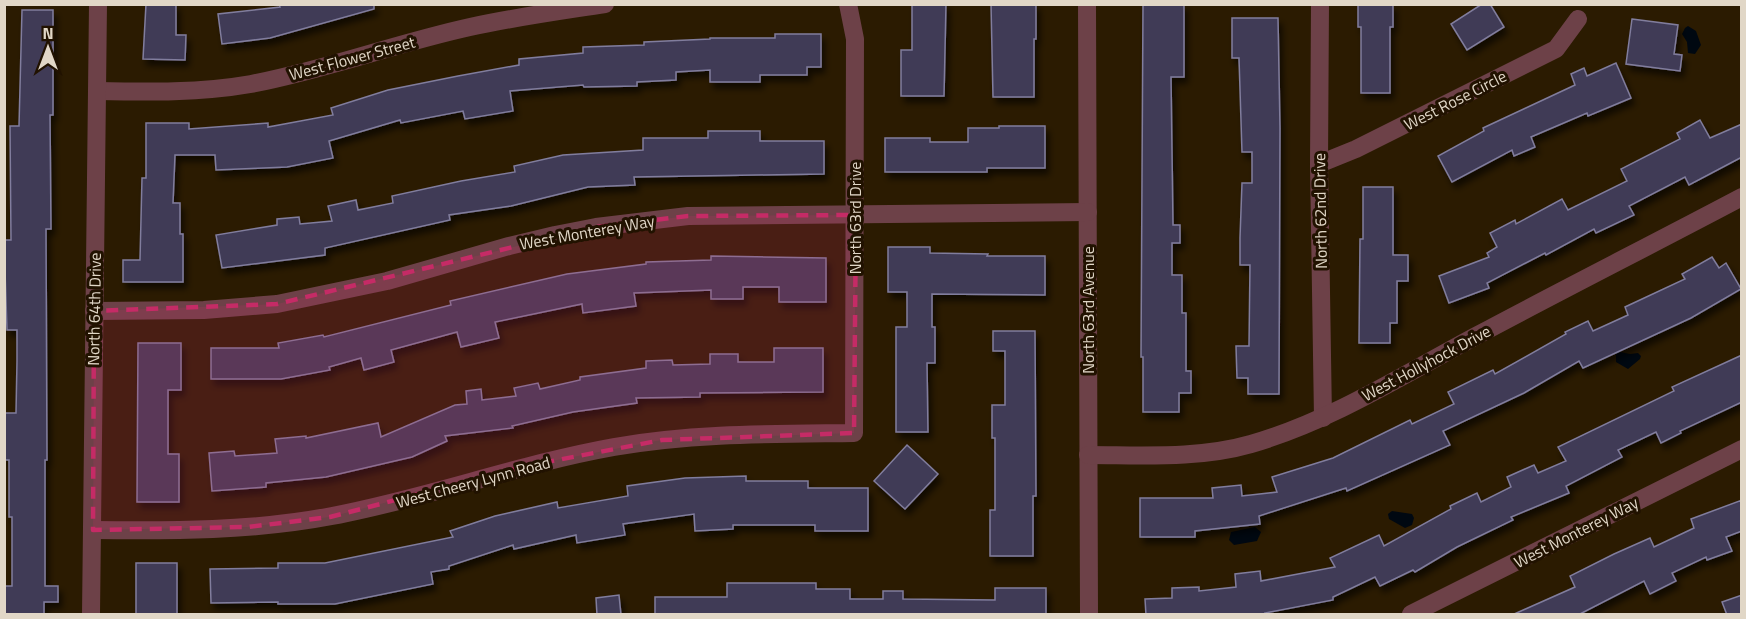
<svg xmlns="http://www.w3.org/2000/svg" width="1746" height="619" viewBox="0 0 1746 619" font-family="'Titillium Web',sans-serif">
  <defs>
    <filter id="shadow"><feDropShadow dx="3.5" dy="6" stdDeviation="3" flood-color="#0009"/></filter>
  </defs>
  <rect width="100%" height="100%" fill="#2b1b01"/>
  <!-- water -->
  <g fill="#000811">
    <polygon points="1688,26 1696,31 1701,45 1695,54 1688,53 1687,42 1682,34 1685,28"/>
    <polygon points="1620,352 1630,354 1638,353 1641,356 1640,359 1628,369 1616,362 1616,354"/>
    <polygon points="1392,511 1412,514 1414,518 1412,525 1405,528 1389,519 1388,514"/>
    <polygon points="1255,527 1261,532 1257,541 1234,545 1229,540 1231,532"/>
  </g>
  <!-- building -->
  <g fill="#3f3b57" stroke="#817d9d" stroke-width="1.5" filter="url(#shadow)">
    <polygon points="146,4 176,4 176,35 186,35 185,60 143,59"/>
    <polygon points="279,4 374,4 374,9 270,38 222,44 218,14 280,7"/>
    <polygon points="912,4 946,4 944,96 901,96 901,50 912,50"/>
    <polygon points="991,4 1036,4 1036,39 1034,39 1034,97 993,97"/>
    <polygon points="1143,4 1184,4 1184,77 1171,77 1173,225 1180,225 1180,243 1172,243 1172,275 1182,275 1182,313 1186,313 1186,371 1191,371 1191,393 1179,393 1179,412 1143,412 1143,357 1141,357"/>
    <polygon points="1358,4 1393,4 1393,27 1390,27 1390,93 1361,93 1361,27 1358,27"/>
    <polygon points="1482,4 1490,4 1504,27 1467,50 1451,24"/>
    <polygon points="22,10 53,10 53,115 50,115 51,229 46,229 47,460 45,460 45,586 58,586 58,602 44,602 44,615 4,615 4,586 12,586 12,517 9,517 9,460 5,460 5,413 16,413 17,361 17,330 7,330 4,240 11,240 10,126 19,126"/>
    <polygon points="1232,18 1278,18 1280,128 1279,394 1248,394 1248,378 1237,378 1236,346 1249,346 1250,265 1240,265 1240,238 1242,183 1252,183 1252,152 1242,152 1239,58 1232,58"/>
    <polygon points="1632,19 1678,25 1674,54 1682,55 1680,71 1626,64"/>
    <polygon points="775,34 821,34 821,67 807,67 807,75 760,75 760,82 710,82 710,70 676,72 676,80 637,82 637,86 584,87 583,85 510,91 513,111 465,119 463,111 401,123 400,120 329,141 333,158 287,167 216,170 215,155 175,155 173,203 180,203 180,234 183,234 183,282 123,282 123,260 140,260 142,178 146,178 146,123 189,123 189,129 268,123 268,127 333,115 331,108 388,90 458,76 519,65 519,59 583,53 583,47 644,45 644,42 710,39 710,38 775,38"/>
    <polygon points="1616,63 1631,98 1588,116 1587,113 1531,137 1535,147 1514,156 1512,150 1452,182 1438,156 1484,131 1483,128 1575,85 1571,74 1584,68 1587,76"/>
    <polygon points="1700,120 1710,138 1742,124 1742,157 1689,185 1685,177 1629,206 1634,215 1596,233 1594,229 1546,255 1545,253 1487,283 1489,288 1449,303 1439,276 1489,257 1487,253 1497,247 1490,233 1515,220 1516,224 1562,199 1568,210 1627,181 1621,169 1680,139 1677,133"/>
    <polygon points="999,126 1045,126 1045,168 987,168 987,172 885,172 885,138 930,138 930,142 968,142 968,128 999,128"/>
    <polygon points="708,131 760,131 760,141 824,141 824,174 634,177 635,185 588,187 511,206 449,215 450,220 325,248 325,255 222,268 216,235 277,225 277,219 299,217 300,224 332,221 328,206 356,200 358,210 393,203 392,196 461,181 515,172 514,166 563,155 643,150 643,138 708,138"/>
    <polygon points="1363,187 1393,187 1393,255 1408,255 1408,281 1397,281 1397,323 1390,323 1390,343 1359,343 1360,239 1363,239"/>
    <polygon points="888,247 930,247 930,253 988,254 987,256 1045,256 1045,295 932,294 932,327 935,327 935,363 927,363 928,432 896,432 896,327 907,327 907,292 888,292"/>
    <polygon points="711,256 826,258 826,302 779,302 779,287 743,287 743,299 711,299 711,290 634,293 636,306 583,313 582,304 495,322 499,338 461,347 457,332 391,350 394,362 364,370 361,358 329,367 330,370 281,379 211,379 211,348 279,348 278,343 323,335 324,337 451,305 450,301 567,274 646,264 646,262 711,260"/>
    <polygon points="1712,257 1719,268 1726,263 1741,289 1691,318 1583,368 1579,361 1524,393 1443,431 1450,445 1347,491 1346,488 1259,516 1260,524 1195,531 1195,537 1140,537 1140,498 1213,498 1212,488 1241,485 1242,496 1277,492 1272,477 1333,458 1410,420 1412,424 1454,404 1448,392 1493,370 1495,374 1566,334 1565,332 1588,321 1593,331 1628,315 1625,307 1685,279 1682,274"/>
    <polygon points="993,331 1035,331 1036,496 1033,496 1033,556 990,556 990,510 995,510 995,438 992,438 992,405 1005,405 1005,351 993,351"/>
    <polygon points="138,343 181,343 181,390 168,390 168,454 179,454 179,502 137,502"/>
    <polygon points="774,348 823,348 823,392 700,393 700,397 636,398 637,403 573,412 512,426 513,428 445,436 447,441 412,457 326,477 266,483 266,487 212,491 209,453 234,451 235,456 277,453 275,439 306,436 306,438 378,423 381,437 455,405 467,404 466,391 481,389 482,400 516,396 514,388 538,383 540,389 580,380 580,377 646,368 646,361 672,360 673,365 710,364 710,354 738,354 738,362 774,362"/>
    <polygon points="1742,355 1742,402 1680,431 1681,433 1661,443 1656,432 1618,450 1622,457 1566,486 1569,493 1511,517 1513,520 1457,547 1415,572 1413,570 1380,586 1375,577 1333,597 1333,600 1265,613 1266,615 1146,615 1145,599 1172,598 1172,588 1199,587 1199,591 1236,587 1235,574 1260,571 1261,581 1335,567 1330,558 1379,535 1384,546 1451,509 1450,506 1477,493 1481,502 1511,487 1507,477 1534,465 1538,473 1566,461 1558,447 1674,391 1672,387"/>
    <polygon points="907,445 938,474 905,509 874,481"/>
    <polygon points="746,476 746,481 808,481 808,488 868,488 868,531 815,531 815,525 733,525 733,529 695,531 694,514 623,524 625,535 577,543 576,535 514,549 513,545 449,566 449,569 431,572 433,584 335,604 278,604 278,602 211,603 210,569 278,568 278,563 325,563 453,537 450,531 495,516 557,502 558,508 628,496 627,486 685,478"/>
    <polygon points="1742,500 1742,531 1726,537 1732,551 1707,560 1706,557 1672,573 1676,581 1650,594 1644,581 1578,615 1512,615 1575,587 1570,576 1614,554 1650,538 1654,547 1694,528 1691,519"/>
    <rect x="136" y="563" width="41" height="52"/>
    <polygon points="727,583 816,583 816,589 850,589 850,599 883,599 883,591 903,591 903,599 995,600 995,588 1046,588 1046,615 655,615 655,597 727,597"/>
    <polygon points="619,595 621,615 597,615 596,598"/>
    <polygon points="1742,595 1742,615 1727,615 1722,602"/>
  </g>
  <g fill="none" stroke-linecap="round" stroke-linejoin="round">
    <!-- minor -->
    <g stroke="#6d4148" stroke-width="18">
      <polyline points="1087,4 1089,614"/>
      <polyline points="1320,4 1319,164 1323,418"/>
      <path d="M97,91C148,92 200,93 251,84C325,70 397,43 470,27C515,17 560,11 605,4"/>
      <polyline points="1319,164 1356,149 1556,49 1578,19"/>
      <polyline points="94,311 204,310 277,304 387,281 509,246 555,235 596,227 688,216 1088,212"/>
      <path d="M1088,455C1142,455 1199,459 1251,444C1331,421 1403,375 1476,336C1564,289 1653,244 1742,197"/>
      <path d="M93,530C172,531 254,531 332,516C428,498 519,464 614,447C694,433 774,434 854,433L855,39L848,4"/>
      <polyline points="91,614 98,4"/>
      <polyline points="1411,614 1742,449"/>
    </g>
  </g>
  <!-- marked area -->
  <path fill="#c52b66" fill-opacity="0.2" stroke="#c52b66" stroke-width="4.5" stroke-dasharray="12 8" stroke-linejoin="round" d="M856,215L854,433L662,440L531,465L330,517L248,527L93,530L94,311L277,304L596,227L688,216Z"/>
  <g text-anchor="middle" stroke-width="6" stroke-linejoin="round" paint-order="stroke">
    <!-- street labels -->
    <g font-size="16" fill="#e1d7c7" stroke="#211200">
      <text transform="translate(352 58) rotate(-15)" y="6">West Flower Street</text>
      <text transform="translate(1455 100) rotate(-27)" y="6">West Rose Circle</text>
      <text transform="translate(1320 211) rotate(-91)" y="6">North 62nd Drive</text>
      <text transform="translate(855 218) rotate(-90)" y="6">North 63rd Drive</text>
      <text transform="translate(587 232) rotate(-10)" y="6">West Monterey Way</text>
      <text transform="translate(94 309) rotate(-89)" y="6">North 64th Drive</text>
      <text transform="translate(1088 310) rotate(-90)" y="6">North 63rd Avenue</text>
      <text transform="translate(1426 363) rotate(-28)" y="6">West Hollyhock Drive</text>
      <text transform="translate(473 482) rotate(-15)" y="6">West Cheery Lynn Road</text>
      <text transform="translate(1576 532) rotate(-27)" y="6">West Monterey Way</text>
    </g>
  </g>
  <!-- border -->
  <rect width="1746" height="619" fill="none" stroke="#e1d7c7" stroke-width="12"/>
  <!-- north arrow -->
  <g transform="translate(48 48)" stroke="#211200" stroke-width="4.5" paint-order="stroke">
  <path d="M0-4.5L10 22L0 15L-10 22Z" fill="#e1d7c7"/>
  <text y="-9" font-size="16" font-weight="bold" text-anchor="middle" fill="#e1d7c7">N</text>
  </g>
</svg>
